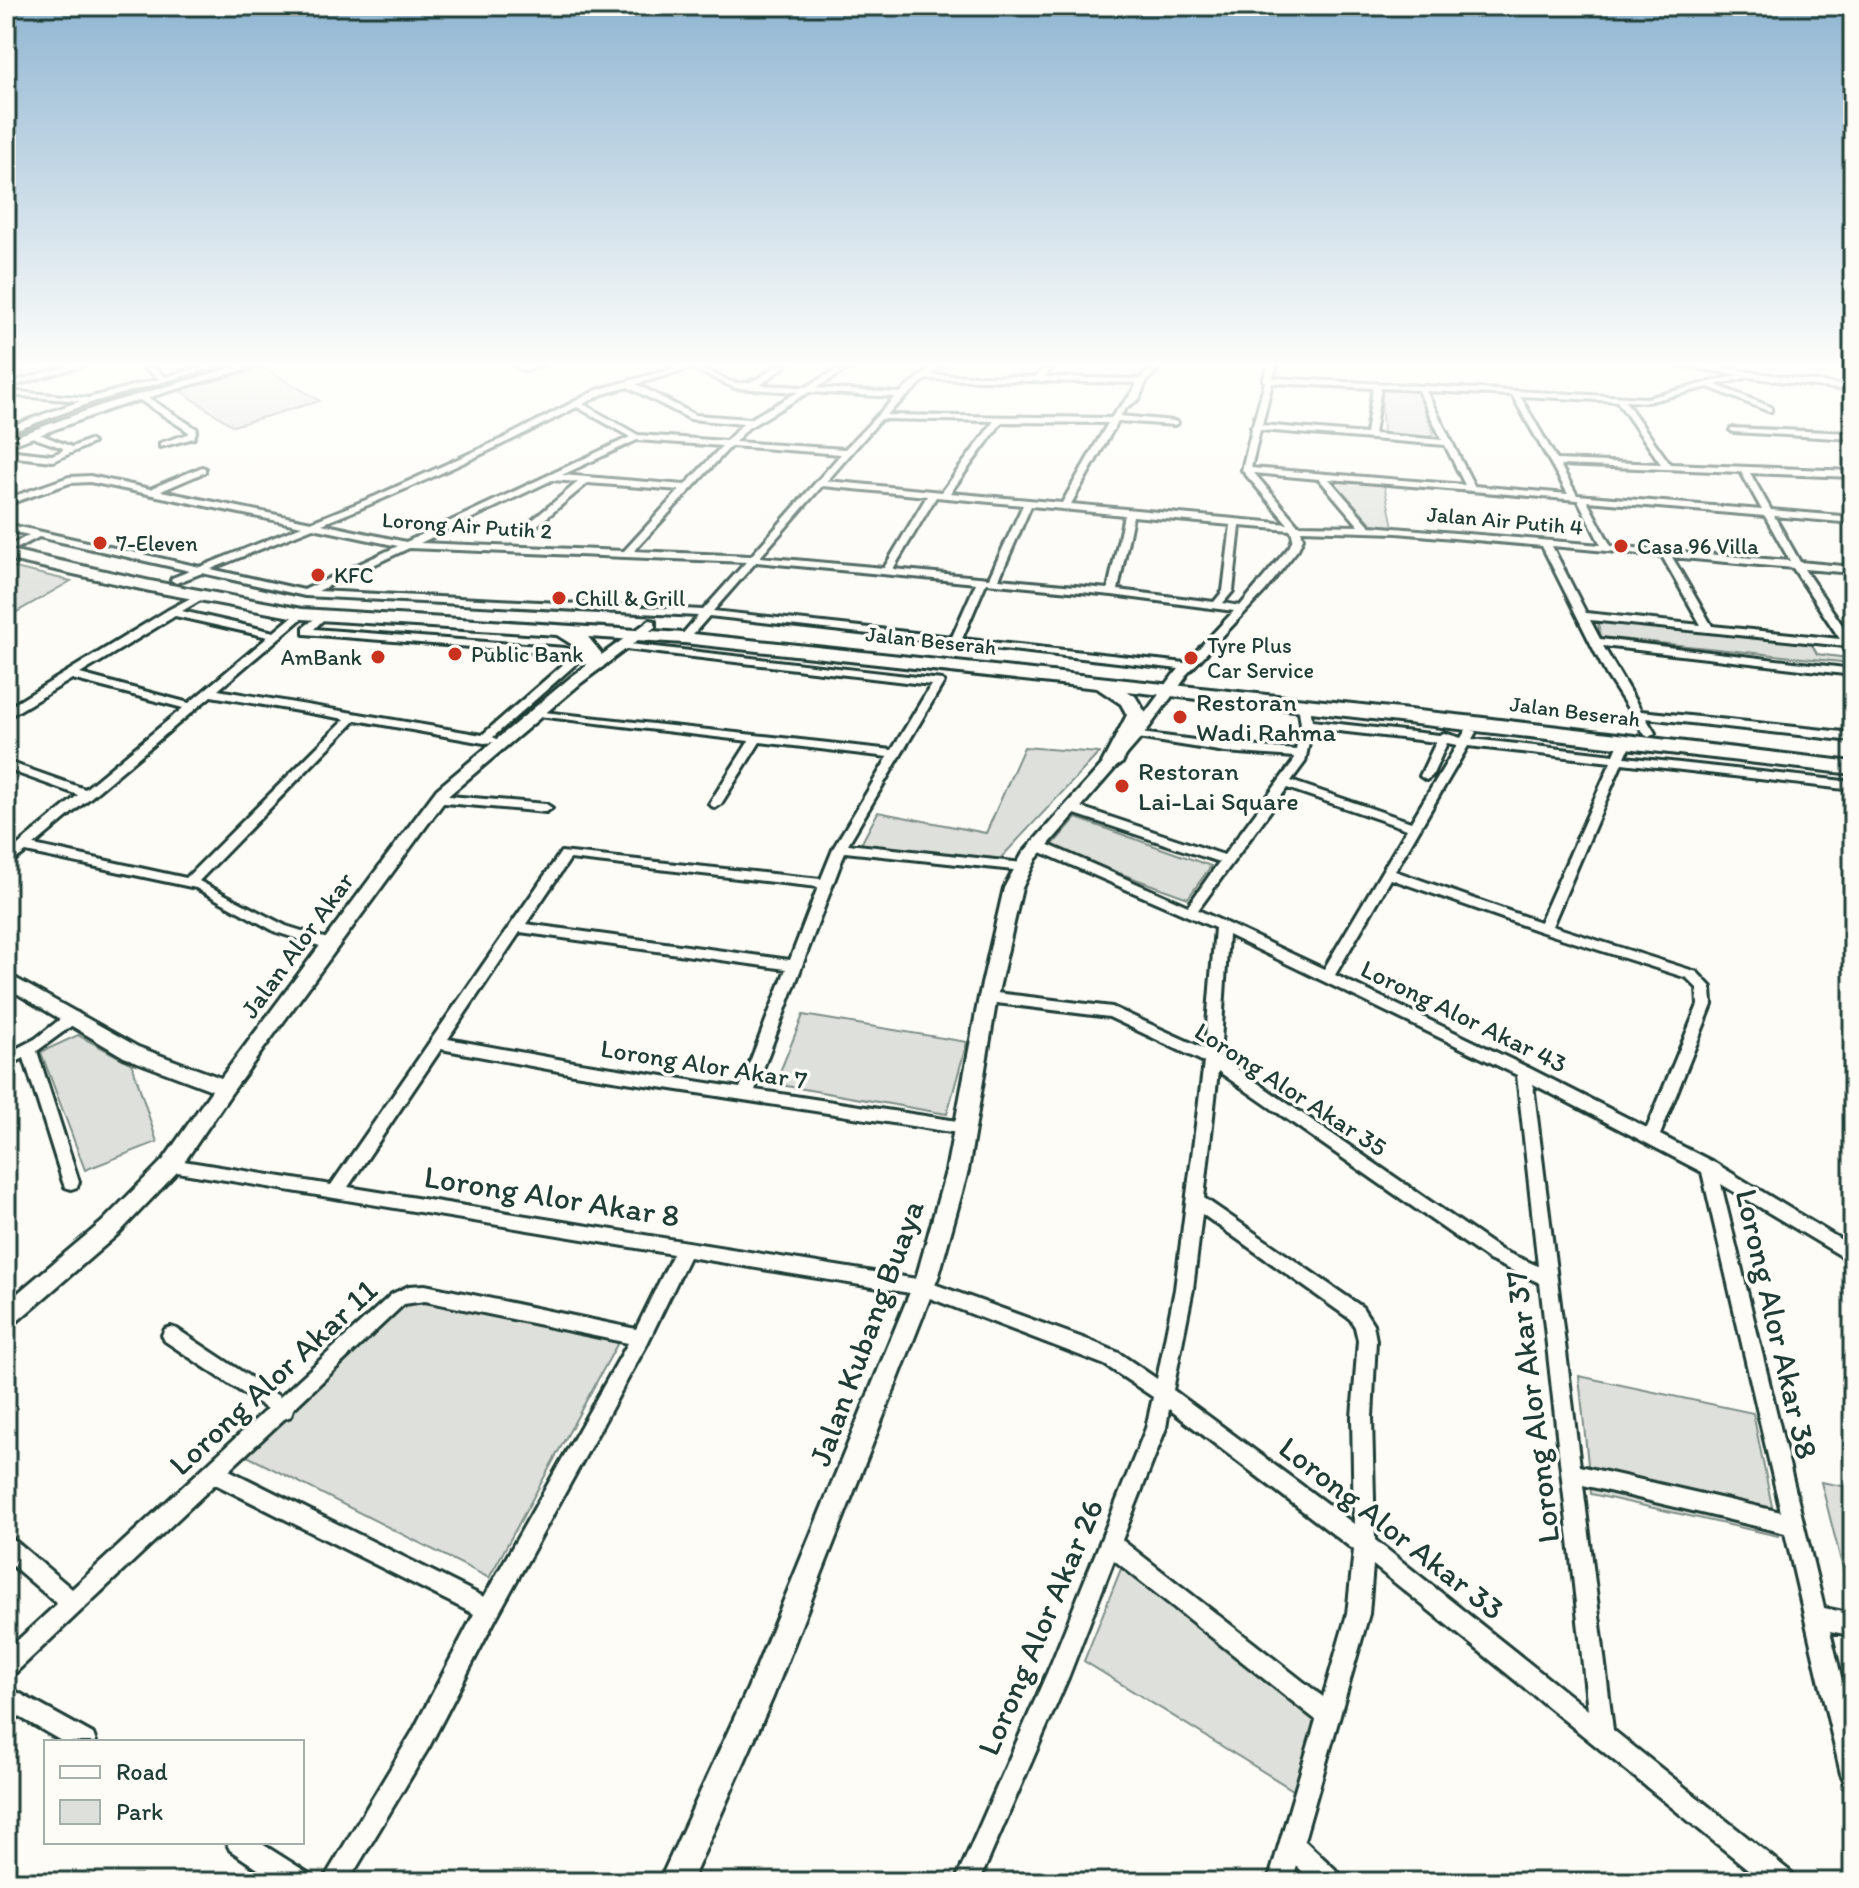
<svg xmlns="http://www.w3.org/2000/svg" width="1859" height="1888" viewBox="0 0 1859 1888" font-family="Itim,sans-serif">
  <rect width="100%" height="100%" fill="#fdfcf7"/>
  <filter id="ink" filterUnits="userSpaceOnUse"><feTurbulence type="fractalNoise" baseFrequency=".0125" numOctaves="2"/><feDisplacementMap in="SourceGraphic" scale="16" xChannelSelector="R" yChannelSelector="G"/><feConvolveMatrix kernelMatrix="1 2 1 2 8 2 1 2 1" color-interpolation-filters="sRGB"/></filter>
  <g filter="url(#ink)">
    <!-- green -->
    <g fill="#dde0db" stroke="#7e8e88" stroke-width="2">
      <polygon points="264,368 320,401 233,426 179,390"/>
      <polygon points="1381,389 1418,392 1434,435 1425,438 1383,433"/>
      <polygon points="1332,480 1384,485 1393,526 1372,524"/>
      <polygon points="6,566 71,581 6,618"/>
      <polygon points="1597,619 1810,641 1817,654 1848,658 1851,663 1601,637"/>
      <polygon points="1024,747 1099,753 998,861 860,846 878,812 986,833"/>
      <polygon points="1076,818 1211,866 1188,898 1050,848"/>
      <polygon points="803,1015 967,1042 947,1114 775,1084"/>
      <polygon points="78,1035 132,1064 157,1142 85,1170 41,1052"/>
      <polygon points="407,1296 620,1339 489,1578 245,1455"/>
      <polygon points="1579,1376 1753,1413 1778,1536 1591,1494"/>
      <polygon points="1821,1482 1853,1488 1853,1609"/>
      <polygon points="1127,1554 1328,1716 1306,1798 1084,1661"/>
    </g>
    <g fill="none" stroke-linecap="round" stroke-linejoin="round">
      <!-- street casing -->
      <g stroke="#1f3d34" stroke-width="6">
        <g id="street">
          <polygon points="73,364 87,364 6,388 6,384"/>
          <polygon points="139,364 148,364 166,377 212,364 226,364 93,402 6,434 6,428 80,401 6,395 6,391 88,398 159,379"/>
          <polygon points="513,364 526,366 545,364 525,371"/>
          <path d="M689,364H703L700,366C726,379 738,393 765,374C773,369 777,364 788,364L760,385L806,387L846,364H856L816,388L900,393L935,364H944L931,375L1035,377L1048,364H1057L1044,377L1140,379L1154,364H1163L1146,382L1139,399L1126,408L1120,416L1174,421L1178,423L1174,425L1118,421L1071,504L1288,524L1242,470L1252,429L1251,427L1253,425L1265,382L1263,380L1269,364H1277L1273,378L1647,398L1738,375L1674,364H1697L1853,387V391L1749,377L1716,385L1771,407V411H1768L1708,387L1647,402L1625,401L1670,464L1853,471V477L1750,473L1771,510L1853,517V523L1774,516L1800,562L1853,567V573L1804,569L1853,641V650L1847,649L1845,646L1590,620L1600,639L1853,669V675L1603,646L1641,711L1853,733V741L1646,718L1655,733L1649,737L1645,735L1606,674L1542,546L1397,533L1301,530L1303,538L1298,549L1265,591L1185,676L1181,677L1175,674L1179,669L709,616L688,640L684,641L679,638L698,616L305,596L202,573L176,583L171,580L172,578L190,571L39,537L16,549L11,546L13,544L29,535L6,530V524L200,567L302,526L90,482L70,483L6,505V499L69,477L90,476L150,489L202,467L205,468V472L161,491L311,522L376,496L504,438L597,390ZM692,368L735,388L798,392L750,419L695,415L636,384ZM926,379L1137,383C1131,399 1120,404 1111,418L886,415ZM1272,383L1373,388L1366,434L1262,425ZM628,387L690,419L743,424L726,441L638,435L583,404L603,394ZM1381,388L1418,390L1442,440L1374,434ZM1426,391L1512,395L1568,494L1474,486ZM809,392L895,397L845,449L735,442L748,428ZM1520,396L1617,401L1661,464L1557,460ZM577,407L630,437L406,542L322,524C409,489 494,450 577,407ZM881,419L994,421L942,492L827,481ZM1002,422L1108,423L1062,503L950,493ZM1260,430L1445,445L1465,485L1251,468ZM637,440L722,446L685,485L562,475ZM731,446L841,454L751,556L634,551ZM1560,465L1741,472L1762,510L1577,495ZM1254,473L1319,479L1359,526L1298,525ZM1329,479L1578,500L1601,545L1370,526ZM552,480L578,482L529,523V527H535L588,483L680,490L624,551L420,543ZM822,486L927,496L884,568L760,557ZM936,497L1023,505L989,578L893,569ZM1587,501L1765,516L1790,561L1611,546ZM1031,506L1124,515L1108,589L999,579ZM1133,516L1231,525L1223,591L1214,602L1118,590ZM1240,526L1291,530L1293,538L1290,546L1240,606L1223,603L1233,591ZM313,528L398,546L304,590L211,569ZM1552,546L1662,556L1701,625L1586,613ZM409,548L746,562L703,610L318,591ZM1672,557L1793,568L1840,639L1712,626ZM756,562L976,583L952,637L713,611ZM986,583L1112,595L1234,611L1185,663L962,639Z"/>
          <polygon points="138,395 144,395 197,429 194,438 160,447 160,443 188,434 189,432 138,399"/>
          <polygon points="1731,428 1853,433 1853,439 1734,432 1730,430"/>
          <polygon points="32,431 72,447 89,440 93,443 53,461 6,456 6,450 52,455 62,451 63,448 29,436 28,434"/>
          <path d="M200,593L205,596L204,598L182,611L274,632L298,612H306L307,614L218,690L482,735L567,661L562,654L304,634V627L322,613L327,616L314,629L565,648L575,653L578,662L493,737L498,740L496,742L484,743L356,720L199,881L286,926L334,941L336,944L334,947L329,949L276,932L196,888L26,852L6,866V855L78,795L6,769V761L85,789L183,708L72,679L10,716L6,717V709L168,610ZM175,616L268,637L189,703L80,674ZM211,696L345,719L186,878L34,845Z"/>
          <path d="M621,643L942,680L944,682L848,844L1023,863L1030,867L1023,871L845,852L755,1090L964,1122L970,1124L972,1128L970,1132L964,1134L574,1074L441,1049L348,1187L923,1280L1091,1341L1119,1353L1157,1379L1175,1289L1204,1062L1109,1017L988,1002L981,997L988,992L1112,1007L1205,1049L1215,928L1034,849L1033,846L1039,842L1044,843L1188,906L1219,862L1069,812L1067,809L1069,806H1077L1224,855L1293,762L1294,757L1225,752L1137,738L1131,734L1133,732L1225,744L1296,750L1301,724L1298,704L1304,701L1310,704L1312,721L1439,735L1444,733L1461,738L1466,730L1470,729L1476,732L1472,739L1614,755L1620,741L1626,737L1632,741L1625,757L1853,782V790L1622,763L1552,926L1697,972L1711,987L1712,1005L1660,1135L1715,1163L1853,1247V1263L1721,1184L1824,1608L1853,1614V1636L1830,1631L1853,1726V1786L1845,1782L1841,1774L1785,1533L1583,1485L1613,1730L1792,1873L1795,1882H1764L1373,1565L1369,1614L1304,1840L1339,1873L1342,1882H1313L1297,1866L1292,1882H1268L1316,1720L1114,1560L1068,1678L979,1882H955L1051,1664L1146,1428L1153,1397L1105,1365L922,1295L689,1257L647,1344L496,1618L429,1747L348,1882H322L413,1731L474,1614L215,1484L14,1674L6,1677V1651L57,1604L6,1560V1536L13,1539L72,1589L267,1409L165,1341L162,1335L165,1329L171,1327L177,1329L280,1397L392,1294L409,1286L425,1285L636,1329L673,1254L171,1171L165,1170L163,1165L165,1160L171,1159L331,1185L561,852L821,879L834,847L888,757L760,742L721,804L715,808L709,804L749,741L538,716L534,715V711L892,750L931,685L617,648V644ZM1312,728L1436,742L1420,776L1426,780L1432,776L1447,743L1457,745L1411,822L1291,781L1305,762ZM1468,746L1611,762L1540,922L1395,871ZM1287,788L1407,829L1324,969L1198,910ZM570,859L818,887L790,960L526,924ZM1391,879L1539,931L1687,978L1697,988L1698,1005L1647,1128L1529,1068L1335,975ZM520,932L786,969L740,1088L574,1062L448,1039ZM1228,935L1517,1075L1538,1266L1501,1250L1220,1057ZM1218,1071L1489,1260L1540,1283L1588,1710L1375,1540L1372,1417L1376,1340L1373,1324L1362,1307L1204,1198ZM1533,1084L1702,1172L1781,1512L1580,1466ZM1202,1214L1350,1319L1355,1327L1358,1340L1352,1417L1354,1524L1173,1390L1193,1289ZM425,1301L628,1343L484,1597L229,1470L284,1419L291,1416L293,1409L404,1304ZM1169,1409L1354,1550L1347,1614L1323,1697L1122,1540L1166,1428Z"/>
          <polygon points="437,795 546,804 552,808 546,812 433,802 431,799"/>
          <polygon points="73,1012 78,1013 80,1017 78,1021 37,1051 79,1182 77,1187 71,1189 65,1187 63,1182 24,1058 6,1067 6,1054 35,1039 68,1013"/>
          <polygon points="6,1686 93,1734 96,1742 63,1742 6,1709"/>
          <polygon points="226,1842 259,1842 308,1873 311,1882 277,1882 230,1850"/>
        </g>
      </g>
      <!-- secondary casing -->
      <g stroke="#1f3d34" stroke-width="6">
        <g id="secondary">
          <polygon points="245,364 262,364 113,408 6,447 6,440 105,404"/>
          <polygon points="650,620 655,621 655,627 581,683 449,795 232,1092 178,1171 118,1234 14,1324 6,1327 6,1303 102,1222 164,1159 212,1090 124,1057 6,987 6,973 138,1047 221,1078 437,789 571,677"/>
          <polygon points="1179,673 1186,677 1142,737 1036,859 1022,888 997,997 968,1171 939,1275 773,1697 691,1882 659,1882 748,1688 917,1275 946,1171 979,997 1004,888 1023,853 1132,731 1174,674"/>
        </g>
      </g>
      <!-- highway casing -->
      <g stroke="#1f3d34" stroke-width="6">
        <polygon id="highway" points="6,549 150,581 302,609 684,633 1475,717 1853,762 1853,774 1127,691 1135,696 1147,715 1122,763 1112,769 1102,763 1127,715 1121,704 1097,688 684,643 588,637 601,653 604,666 595,672 588,670 579,649 557,635 302,619 150,591 6,559"/>
      </g>
      <!-- street -->
      <use href="#street" fill="#fdfcf7" fill-rule="evenodd"/>
      <!-- secondary -->
      <use href="#secondary" fill="#fdfcf7" fill-rule="evenodd"/>
      <!-- highway -->
      <use href="#highway" fill="#fdfcf7" fill-rule="evenodd"/>
    </g>
  </g>
  <!-- sky -->
  <linearGradient id="sky" x2="0" y2="1"><stop stop-color="#91b6d2"/><stop offset="0.58" stop-color="#fefefb"/><stop offset="1" stop-color="#fefefb" stop-opacity="0"/></linearGradient>
  <rect width="1859" height="629" fill="url(#sky)"/>
  <!-- markers -->
  <g fill="#c8321e" stroke="#fdfcf7" stroke-width="3">
    <circle cx="100" cy="543" r="8"/>
    <circle cx="1621" cy="546" r="8"/>
    <circle cx="318" cy="575" r="8"/>
    <circle cx="559" cy="598" r="8"/>
    <circle cx="455" cy="654" r="8"/>
    <circle cx="378" cy="657" r="8"/>
    <circle cx="1191" cy="658" r="8"/>
    <circle cx="1180" cy="717" r="8"/>
    <circle cx="1122" cy="786" r="8"/>
  </g>
  <g text-anchor="middle" stroke-width="7" stroke-linejoin="round" paint-order="stroke">
    <!-- far-street labels -->
    <g font-size="22" fill="#1f3d34" stroke="#fdfcf7">
      <text transform="translate(1505 520) rotate(5)" y="8">Jalan Air Putih 4</text>
      <text transform="translate(467 525) rotate(4)" y="8">Lorong Air Putih 2</text>
      <text transform="translate(931 640) rotate(6)" y="8">Jalan Beserah</text>
      <text transform="translate(1575 711) rotate(7)" y="8">Jalan Beserah</text>
    </g>
    <!-- far-poi labels -->
    <g font-size="22" fill="#1f3d34" stroke="#fdfcf7" text-anchor="start">
      <text x="116" y="551">7-Eleven</text>
      <text x="1637" y="554">Casa 96 Villa</text>
      <text x="334" y="583">KFC</text>
      <text x="575" y="606">Chill &amp; Grill</text>
      <text x="1207" y="653">Tyre Plus<tspan x="1207" dy="25">Car Service</tspan></text>
      <text x="471" y="662">Public Bank</text>
      <text x="362" y="665" text-anchor="end">AmBank</text>
    </g>
    <!-- poi labels -->
    <g font-size="26" fill="#1f3d34" stroke="#fdfcf7" text-anchor="start">
      <text x="1196" y="711">Restoran<tspan x="1196" dy="30">Wadi Rahma</tspan></text>
      <text x="1138" y="780">Restoran<tspan x="1138" dy="30">Lai-Lai Square</tspan></text>
    </g>
    <!-- street labels -->
    <g font-size="26" fill="#1f3d34" stroke="#fdfcf7">
      <text transform="translate(297 945) rotate(-54)" y="9">Jalan Alor Akar</text>
      <text transform="translate(1464 1016) rotate(26)" y="9">Lorong Alor Akar 43</text>
      <text transform="translate(704 1064) rotate(9)" y="9">Lorong Alor Akar 7</text>
      <text transform="translate(1291 1089) rotate(33)" y="9">Lorong Alor Akar 35</text>
    </g>
    <!-- near-street labels -->
    <g font-size="32" fill="#1f3d34" stroke="#fdfcf7">
      <text transform="translate(552 1196) rotate(9)" y="11">Lorong Alor Akar 8</text>
      <text transform="translate(1777 1324) rotate(77)" y="11">Lorong Alor Akar 38</text>
      <text transform="translate(866 1333) rotate(-70)" y="11">Jalan Kubang Buaya</text>
      <text transform="translate(273 1377) rotate(-43)" y="11">Lorong Alor Akar 11</text>
      <text transform="translate(1532 1407) rotate(-97)" y="11">Lorong Alor Akar 37</text>
      <text transform="translate(1392 1528) rotate(38)" y="11">Lorong Alor Akar 33</text>
      <text transform="translate(1040 1627) rotate(-67)" y="11">Lorong Alor Akar 26</text>
    </g>
  </g>
  <!-- margin -->
  <rect width="1859" height="1888" fill="none" stroke="#fdfcf7" stroke-width="32"/>
  <rect x="16" y="16" width="1827" height="1856" fill="none" stroke="#1f3d34" stroke-width="3" filter="url(#ink)"/>
  <!-- legend -->
  <rect x="44" y="1740" width="260" height="104" fill="#fdfcf7" stroke="#a4b0a9" stroke-width="2"/>
  <rect x="60" y="1766" width="40" height="12" fill="#fdfcf7" stroke="#a4b0a9" stroke-width="2"/>
  <text x="116" y="1780" font-size="24" fill="#1f3d34">Road</text>
  <rect x="60" y="1800" width="40" height="24" fill="#dde0db" stroke="#a4b0a9" stroke-width="2"/>
  <text x="116" y="1820" font-size="24" fill="#1f3d34">Park</text>
</svg>
